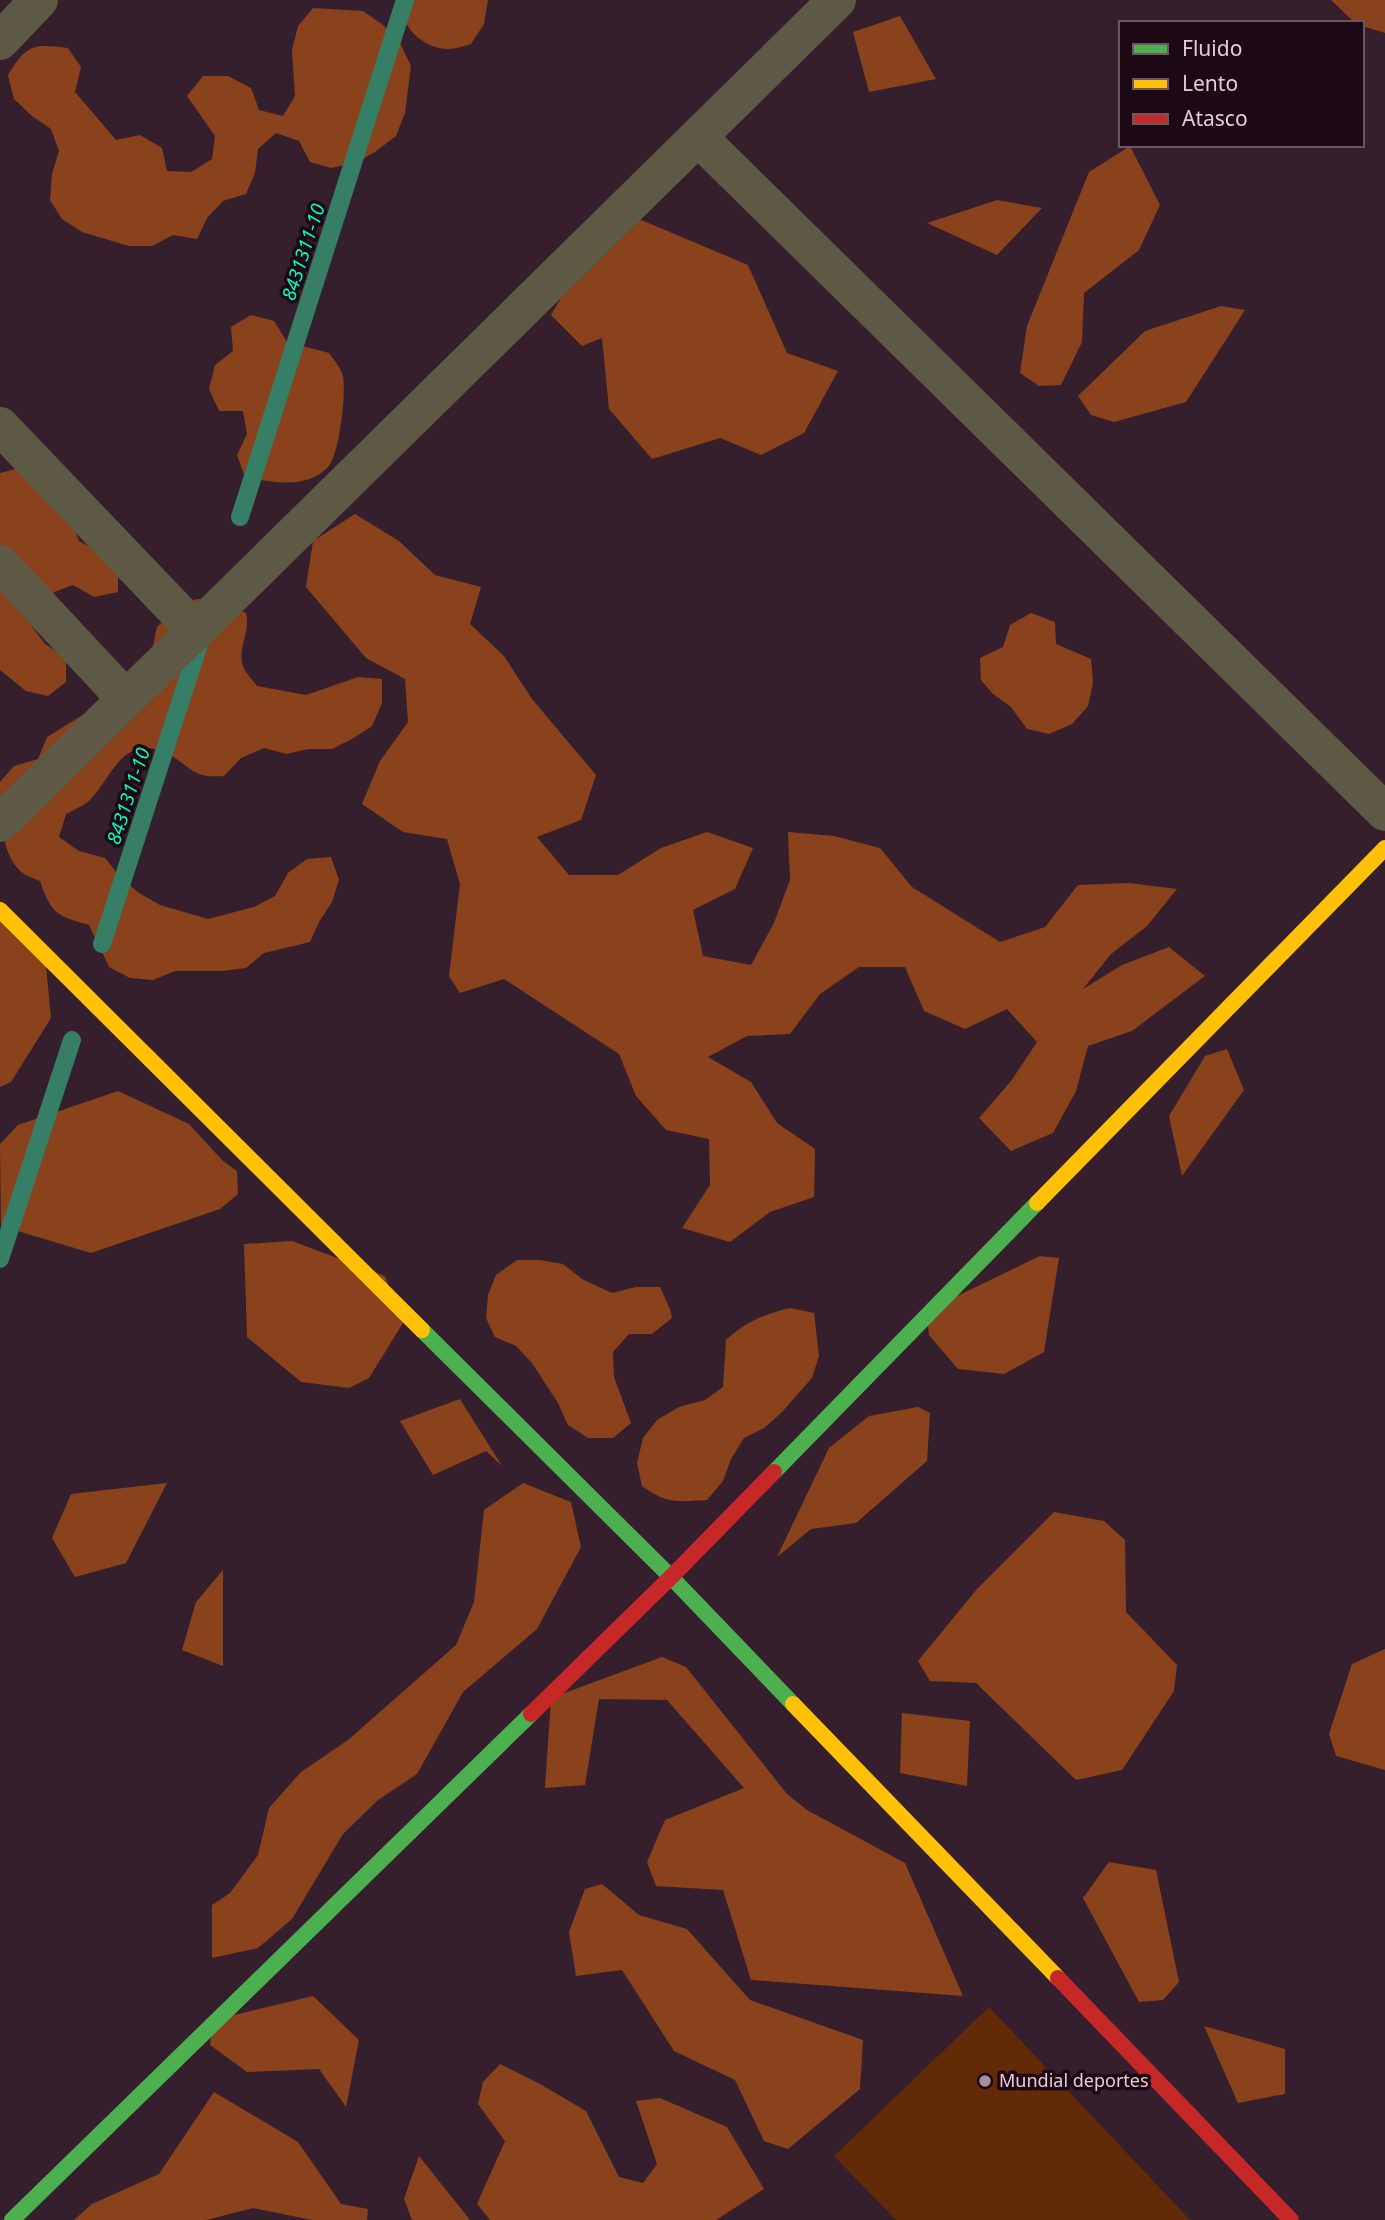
<svg xmlns="http://www.w3.org/2000/svg" width="1385" height="2220" viewBox="0 0 1385 2220" font-family="'Noto Sans',sans-serif">
  <rect width="100%" height="100%" fill="#361f2d"/>
  <!-- green -->
  <polygon fill="#632a08" points="989,2007 1190,2220 896,2220 834,2156"/>
  <!-- forest -->
  <g fill="#89421b">
    <path d="M404,0H488L484,24L471,44C464,46 455,49 448,49C424,49 396,25 404,0Z"/>
    <polygon points="1331,0 1385,0 1385,33 1362,26 1362,23 1355,23"/>
    <path d="M313,8L363,11L383,25L400,43L411,66L405,113L396,136L375,152L355,163L331,168L310,162L299,141L276,133L258,149L255,173L246,194L223,201L207,218L197,239L173,235L152,246H129L82,232L62,219L50,200L52,174L59,151L51,129L32,116L14,99L8,75C26,45 33,43 68,48L81,67L75,92L116,140L140,135L162,148L167,171L191,172L212,159L215,136L187,96L203,76H228L251,88L259,110L283,116L295,96L292,50L298,26Z"/>
    <polygon points="900,16 936,79 869,92 853,32"/>
    <polygon points="1130,146 1160,205 1139,250 1084,293 1082,342 1061,385 1039,386 1020,373 1027,326 1089,172"/>
    <polygon points="997,200 1042,208 997,255 927,223"/>
    <polygon points="639,219 748,265 787,353 838,371 804,433 761,455 720,438 652,459 609,409 602,338 582,346 551,315 599,234"/>
    <polygon points="1221,306 1245,310 1186,402 1114,422 1091,415 1078,396 1145,331"/>
    <path d="M251,315L274,321L287,342L329,353C334,360 341,368 343,376C346,394 340,453 328,467C325,471 315,477 310,479C289,486 265,481 245,477L237,455L247,434L243,411H219L209,389L215,365L233,351L231,327Z"/>
    <polygon points="26,466 71,518 79,541 99,552 118,569 118,592 94,597 73,585 52,593 30,624 45,644 66,658 66,682 48,696 26,691 0,670 0,473"/>
    <polygon points="355,514 399,541 435,575 481,587 470,624 504,656 532,699 596,775 581,820 537,837 569,875 618,875 661,848 707,832 753,848 735,889 693,910 703,956 751,965 774,923 790,880 788,832 834,836 880,848 912,887 1000,942 1045,927 1078,885 1129,883 1177,889 1147,926 1111,954 1083,989 1122,965 1169,947 1205,976 1132,1031 1088,1046 1076,1091 1053,1133 1011,1151 979,1118 1011,1081 1037,1042 1007,1009 965,1029 924,1011 905,967 859,967 820,994 790,1034 747,1036 708,1057 751,1082 777,1123 815,1149 814,1197 770,1212 730,1242 682,1228 710,1185 709,1139 666,1130 636,1096 619,1054 504,979 460,993 449,976 460,884 447,839 403,832 362,804 380,761 408,722 405,679 366,658 306,587 313,541"/>
    <path d="M197,599L223,601L246,613C251,630 237,649 243,666C245,673 253,680 257,686L306,695L358,677L382,679V703L372,726L352,739L332,749H308L287,754L264,748L241,758L224,776C217,776 208,777 202,775C188,771 175,754 159,750C121,739 111,778 90,800C83,806 74,810 66,814L59,837L79,851L105,858L121,878L139,893L160,905L208,919L254,907L275,896L288,873L307,859L331,857L339,880L332,902L319,922L310,942L264,953L246,968L222,971H175L153,980L130,978L109,967L89,925C56,916 51,913 40,881C34,878 25,876 20,871C0,851 0,812 0,782L14,766L38,759L47,737L89,711L152,651L157,627L176,608Z"/>
    <polygon points="1031,613 1055,622 1056,644 1091,659 1093,683 1088,706 1072,724 1049,734 1027,729 1011,707 993,694 981,680 980,658 1003,647 1010,625"/>
    <polygon points="0,901 44,945 51,1018 11,1082 0,1087"/>
    <polygon points="1227,1049 1244,1090 1182,1176 1169,1116 1205,1056"/>
    <polygon points="118,1091 189,1124 223,1161 237,1171 238,1194 220,1209 91,1253 1,1226 0,1144 18,1125"/>
    <polygon points="292,1241 385,1276 403,1323 369,1378 349,1388 301,1382 247,1337 244,1244"/>
    <polygon points="1040,1256 1059,1258 1044,1352 1004,1374 958,1369 929,1335 926,1311"/>
    <polygon points="517,1260 540,1260 563,1264 582,1279 612,1293 636,1287 660,1287 670,1309 672,1318 652,1334 629,1334 613,1352 614,1377 631,1423 613,1438 588,1438 568,1425 558,1403 532,1363 516,1346 495,1337 486,1318 488,1295 496,1275"/>
    <path d="M790,1308L814,1313L819,1356L812,1378L781,1413L764,1428L744,1438L731,1459L723,1481L707,1500C676,1502 667,1504 642,1486L637,1463L643,1438L657,1420L679,1407L705,1400L723,1387L726,1340C746,1322 764,1314 790,1308Z"/>
    <polygon points="460,1399 502,1466 486,1451 433,1475 400,1421"/>
    <polygon points="918,1407 930,1413 927,1461 856,1523 811,1529 777,1557 829,1448 869,1416"/>
    <polygon points="167,1483 126,1563 75,1577 52,1538 71,1494"/>
    <polygon points="523,1483 571,1502 581,1547 537,1629 463,1692 417,1774 378,1800 343,1834 292,1919 258,1948 212,1958 212,1905 230,1893 258,1855 269,1808 301,1772 348,1740 456,1645 474,1602 484,1510"/>
    <polygon points="1054,1512 1104,1521 1125,1540 1126,1612 1177,1665 1174,1691 1122,1770 1076,1780 976,1683 930,1681 918,1661 977,1589"/>
    <polygon points="223,1570 223,1666 182,1650 196,1602"/>
    <polygon points="1385,1649 1385,1770 1336,1756 1329,1734 1352,1664"/>
    <polygon points="662,1657 686,1667 787,1794 807,1810 905,1863 963,1996 751,1980 723,1890 656,1886 647,1862 665,1820 744,1788 667,1700 599,1699 585,1785 545,1788 551,1698"/>
    <polygon points="902,1713 970,1721 967,1786 900,1773"/>
    <polygon points="1109,1862 1156,1870 1179,1982 1163,2000 1139,2002 1083,1898"/>
    <polygon points="602,1884 639,1915 687,1929 750,2000 863,2040 860,2089 788,2149 764,2141 735,2080 674,2051 622,1970 576,1976 569,1932 585,1889"/>
    <polygon points="313,1996 359,2040 346,2107 319,2069 247,2072 210,2045 213,2020"/>
    <polygon points="1204,2026 1285,2049 1285,2094 1238,2103"/>
    <polygon points="500,2064 540,2084 586,2111 619,2177 643,2183 657,2164 636,2101 660,2098 727,2127 764,2189 716,2220 490,2220 477,2204 505,2141 478,2104 483,2082"/>
    <polygon points="214,2092 298,2142 341,2204 368,2209 367,2220 312,2220 253,2208 206,2220 74,2220 92,2204 159,2174"/>
    <polygon points="419,2156 470,2220 412,2220 404,2199"/>
  </g>
  <g fill="none" stroke-linecap="round" stroke-linejoin="round">
    <!-- stream -->
    <g stroke="#367e66" stroke-width="18">
      <polyline points="240,517 405,0"/>
      <polyline points="102,944 201,638"/>
      <polyline points="0,1259 72,1040"/>
    </g>
    <!-- street -->
    <g stroke="#5d5945" stroke-width="38">
      <polyline points="0,41 39,0"/>
      <polyline points="698,137 1385,812"/>
      <polyline points="0,426 196,631"/>
      <polyline points="0,564 126,699"/>
      <polyline points="0,823 837,0"/>
    </g>
    <!-- fast -->
    <g stroke="#4caf50" stroke-width="16">
      <polyline points="422,1330 671,1577 793,1704"/>
      <polyline points="774,1472 1037,1203"/>
      <polyline points="12,2220 531,1714"/>
    </g>
    <!-- slow -->
    <g stroke="#ffc107" stroke-width="16">
      <polyline points="0,910 422,1330"/>
      <polyline points="1037,1203 1385,848"/>
      <polyline points="793,1704 1058,1978"/>
    </g>
    <!-- jam -->
    <g stroke="#c62828" stroke-width="16">
      <polyline points="531,1714 671,1577 774,1472"/>
      <polyline points="1058,1978 1291,2220"/>
    </g>
  </g>
  <!-- markers -->
  <circle fill="#a98e9c" stroke="#1c0913" stroke-width="2.5" cx="985" cy="2081" r="7"/>
  <g text-anchor="middle" stroke-width="7" stroke-linejoin="round" paint-order="stroke">
    <!-- poi labels -->
    <g font-size="18" fill="#e7cad8" stroke="#1c0913" text-anchor="start">
      <text x="999" y="2087">Mundial deportes</text>
    </g>
    <!-- water labels -->
    <g font-size="19" font-style="italic" fill="#00ffc2" stroke="#1c0913">
      <text transform="translate(303 252) rotate(-72)" y="7">8431311-10</text>
      <text transform="translate(128 796) rotate(-72)" y="7">8431311-10</text>
    </g>
  </g>
  <!-- legend -->
  <rect x="1119" y="21" width="245" height="126" fill="#1c0913" stroke="#6d5662" stroke-width="2"/>
  <rect x="1133" y="44" width="35" height="10" fill="#4caf50" stroke="#6d5662" stroke-width="2"/>
  <text x="1182" y="56" font-size="21" fill="#e7cad8">Fluido</text>
  <rect x="1133" y="79" width="35" height="10" fill="#ffc107" stroke="#6d5662" stroke-width="2"/>
  <text x="1182" y="91" font-size="21" fill="#e7cad8">Lento</text>
  <rect x="1133" y="114" width="35" height="10" fill="#c62828" stroke="#6d5662" stroke-width="2"/>
  <text x="1182" y="126" font-size="21" fill="#e7cad8">Atasco</text>
</svg>
